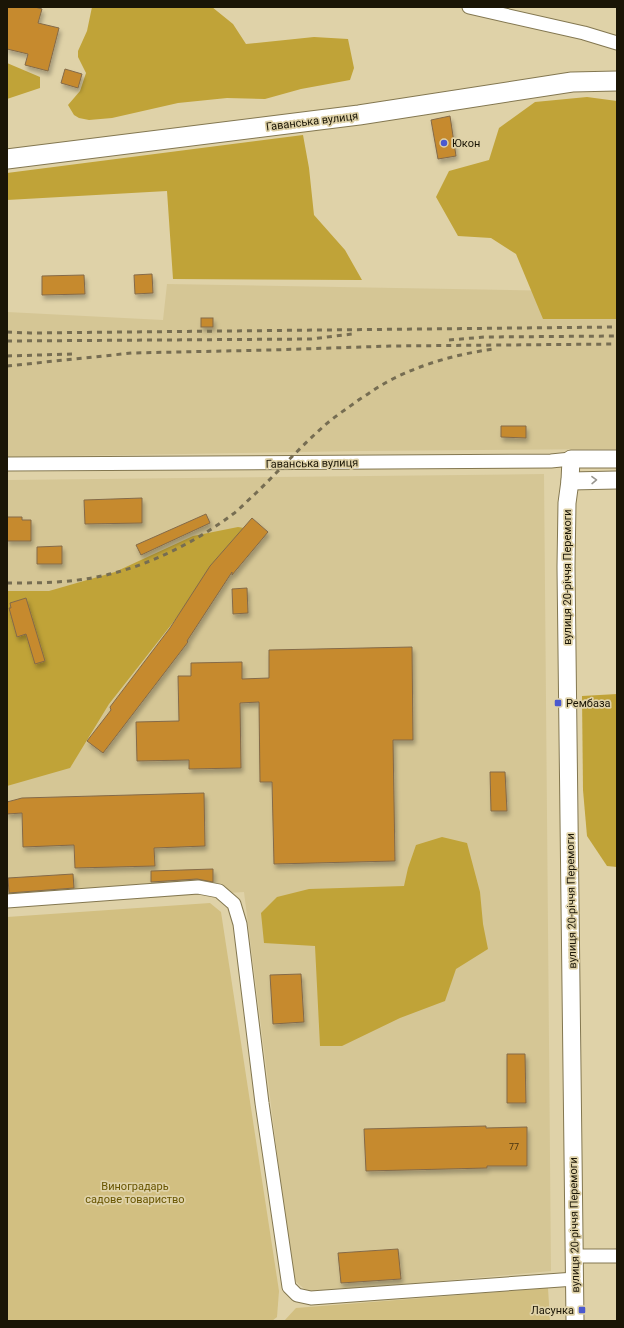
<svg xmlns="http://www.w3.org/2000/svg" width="624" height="1328" viewBox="0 0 624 1328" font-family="Roboto,sans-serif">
  <defs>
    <filter id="shadow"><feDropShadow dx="2" dy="4" stdDeviation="2" flood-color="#0004"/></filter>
  </defs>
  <rect width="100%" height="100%" fill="#dfd2a8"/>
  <!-- built -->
  <g fill="#d5c695">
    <polygon points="167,284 617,292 617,449 361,451 7,457 7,312 163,320"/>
    <polygon points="544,474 551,1271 309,1293 293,1279 244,892 7,907 7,480"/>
  </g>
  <!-- green -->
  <g fill="#d2bf81">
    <polygon points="210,903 221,912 279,1291 277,1317 272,1321 7,1321 7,917"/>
    <polygon points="548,1288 550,1321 284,1321 296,1308"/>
  </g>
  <!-- forest -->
  <g fill="#c0a338">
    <polygon points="92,7 212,7 233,24 246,44 314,37 348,39 354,68 350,80 301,89 265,99 227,98 178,103 112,118 89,120 79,118 74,115 68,105 80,91 86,73 78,57 78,51 87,31"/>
    <polygon points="7,63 40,77 40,88 7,99"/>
    <polygon points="587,97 617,101 617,319 543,319 516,254 491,238 458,236 436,197 449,171 489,160 499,128 535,102"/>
    <polygon points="303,135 309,168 314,215 345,250 362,280 173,279 167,191 7,200 7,173"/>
    <polygon points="238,527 244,528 171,625 109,704 70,768 7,786 7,591 49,591 115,572 193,536"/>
    <polygon points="617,694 617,867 607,866 587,836 583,790 582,696"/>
    <polygon points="442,837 467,843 480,892 483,924 488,949 456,969 445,1001 400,1018 342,1046 320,1046 315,946 264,943 261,913 277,897 309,889 404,886 408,868 416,845"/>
  </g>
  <!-- building -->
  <g fill="#c68a2d" stroke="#846a49" filter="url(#shadow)">
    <polygon points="7,7 35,7 42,9 38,23 59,28 48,71 25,65 28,54 7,49"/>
    <polygon points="65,69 82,74 78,88 61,83"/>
    <polygon points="450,116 456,156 438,159 431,120"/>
    <polygon points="152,274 153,293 135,294 134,275"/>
    <polygon points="84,275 85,294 42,295 42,276"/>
    <rect x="201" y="318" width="12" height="9"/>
    <polygon points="501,426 526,426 526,438 501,437"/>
    <polygon points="142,498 142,523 85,524 84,500"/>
    <polygon points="206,514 210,523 141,555 136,545"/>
    <polygon points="7,517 22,517 22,520 31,520 31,541 7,541"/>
    <polygon points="252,518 268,532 232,575 232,572 187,641 188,642 103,753 87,741 111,710 110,707 170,628 210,566"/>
    <polygon points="62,546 62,564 37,564 37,547"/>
    <polygon points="247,588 248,613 233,614 232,589"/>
    <polygon points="26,598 45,661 35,664 26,634 17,637 9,608 11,608 10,603"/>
    <polygon points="412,647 413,740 393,740 395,861 274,864 272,782 260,782 259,702 240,703 241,768 189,769 189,760 137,761 136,722 179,721 178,676 191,676 191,663 242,662 242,679 269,678 269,650"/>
    <polygon points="490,772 505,772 507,811 491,811"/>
    <polygon points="204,793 205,846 154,848 155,866 75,868 74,845 23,847 22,813 7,814 7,802 22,798"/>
    <polygon points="213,869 213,882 197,879 151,882 151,871"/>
    <polygon points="73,874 74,888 9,893 8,878"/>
    <polygon points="301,974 304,1022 273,1024 270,975"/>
    <polygon points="507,1054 525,1054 526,1103 507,1103"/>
    <polygon points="486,1126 486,1128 527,1127 527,1166 487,1166 487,1168 366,1171 364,1129"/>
    <polygon points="398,1249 401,1279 341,1283 338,1253"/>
  </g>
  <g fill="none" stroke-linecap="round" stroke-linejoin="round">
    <!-- minor casing -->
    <g stroke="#837750" stroke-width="15">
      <g id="minor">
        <polyline points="469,7 584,33 617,43"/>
        <polyline points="7,464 551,461 571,459"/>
        <polyline points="7,901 198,887 219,891 234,904 240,924 262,1103 289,1287 297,1295 311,1298 575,1279"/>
        <polyline points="574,1256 617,1256"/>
      </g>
    </g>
    <!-- tertiary casing -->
    <g stroke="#837750" stroke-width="19">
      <g id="tertiary">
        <polyline points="570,481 617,480"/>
        <polyline points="575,1321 566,567 567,503 570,481 571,459 617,459"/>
      </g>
    </g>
    <!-- secondary casing -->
    <g stroke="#837750" stroke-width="21">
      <polyline id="secondary" points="7,159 359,115 572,82 617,81"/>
    </g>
    <!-- minor -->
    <use href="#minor" stroke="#fff" stroke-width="13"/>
    <!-- tertiary -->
    <use href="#tertiary" stroke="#fff" stroke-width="17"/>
    <!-- secondary -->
    <use href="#secondary" stroke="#fff" stroke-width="19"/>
    <!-- rail -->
    <g stroke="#766d52" stroke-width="3" stroke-dasharray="5 5" stroke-linecap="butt">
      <polyline points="7,332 30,333 617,327"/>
      <polyline points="449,340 485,337 617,336"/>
      <polyline points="7,341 311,339 352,334"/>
      <polyline points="7,356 72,354"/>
      <polyline points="7,366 132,353 272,350 390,346 617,344"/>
      <path d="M7,583C33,583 59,583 85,579C136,572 192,545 233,514C241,508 248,500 255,494C278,472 300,447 324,426C335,416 348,408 360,399C367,395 373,390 380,386C413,366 456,354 494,349"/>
    </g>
  </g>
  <!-- one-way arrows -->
  <defs><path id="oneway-chevron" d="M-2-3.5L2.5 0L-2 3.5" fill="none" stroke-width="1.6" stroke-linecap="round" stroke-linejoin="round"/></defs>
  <use stroke="#98968f" href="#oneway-chevron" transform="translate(594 480) rotate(-1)"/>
  <!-- markers -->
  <g fill="#4b59ce" stroke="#dfd2a8" stroke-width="1.5">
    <circle cx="444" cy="143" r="4"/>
    <rect x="554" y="699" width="8" height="8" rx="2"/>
    <rect x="578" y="1306" width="8" height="8" rx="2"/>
  </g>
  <g text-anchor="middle" stroke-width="3.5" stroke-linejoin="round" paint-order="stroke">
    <!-- number labels -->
    <g font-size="9" fill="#453210">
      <text x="514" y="1150">77</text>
    </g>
    <!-- street labels -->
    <g font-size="11" fill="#1a1506" stroke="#dfd2a8">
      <text transform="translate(312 121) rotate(-7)" y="4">Гаванська вулиця</text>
      <text transform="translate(312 463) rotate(-1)" y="4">Гаванська вулиця</text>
      <text transform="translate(567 577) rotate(-90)" y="4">вулиця 20-річчя Перемоги</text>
      <text transform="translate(571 901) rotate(-91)" y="4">вулиця 20-річчя Перемоги</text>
      <text transform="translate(574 1225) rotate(-91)" y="4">вулиця 20-річчя Перемоги</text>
    </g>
    <!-- poi labels -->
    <g font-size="11" fill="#1a1506" stroke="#dfd2a8" text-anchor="start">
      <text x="452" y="147">Юкон</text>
      <text x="566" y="707">Рембаза</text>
      <text x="574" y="1314" text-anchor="end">Ласунка</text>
    </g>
    <!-- park labels -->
    <g font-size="11" fill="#685500" stroke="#dfd2a8">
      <text x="135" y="1190">Виноградарь<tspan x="135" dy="13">садове товариство</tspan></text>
    </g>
  </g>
  <!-- border -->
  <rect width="624" height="1328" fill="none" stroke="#1a1506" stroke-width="16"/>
</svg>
